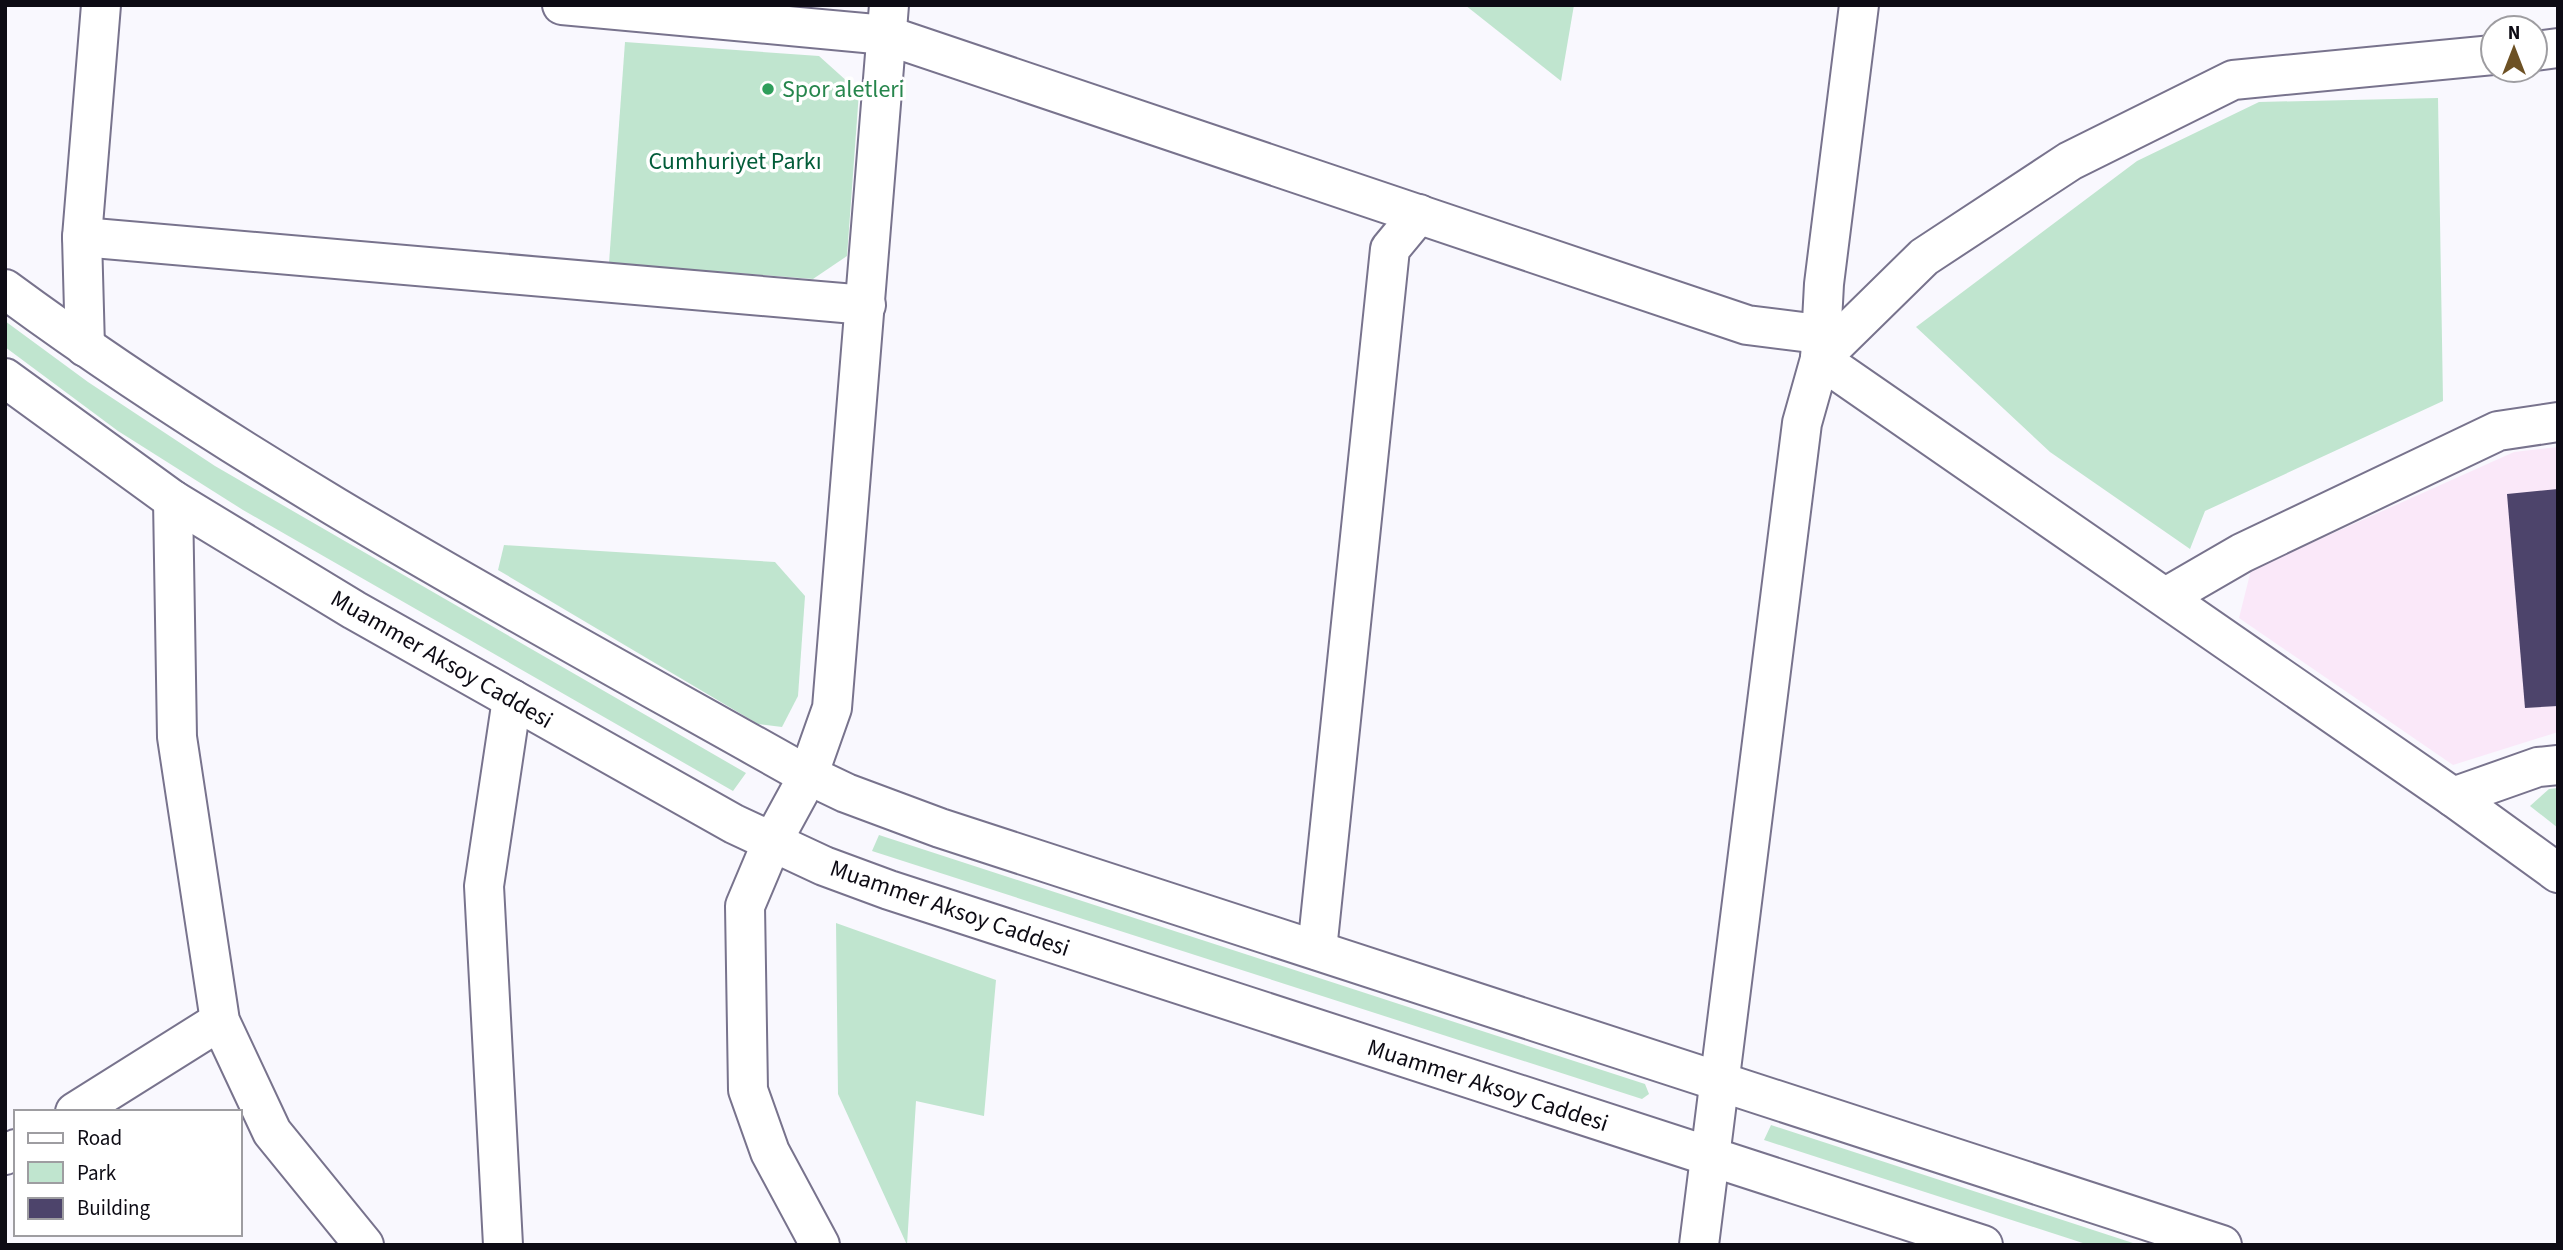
<svg xmlns="http://www.w3.org/2000/svg" width="2563" height="1250" viewBox="0 0 2563 1250" font-family="'Source Sans 3',sans-serif">
  <rect width="100%" height="100%" fill="#f9f8fe"/>
  <!-- industrial -->
  <polygon fill="#fae8f9" points="2558,447 2558,732 2453,765 2239,618 2251,570 2514,452"/>
  <!-- green -->
  <g fill="#c0e5cf">
    <polygon points="1465,5 1574,5 1561,81"/>
    <polygon points="625,42 819,56 859,92 847,256 813,279 609,263"/>
    <polygon points="2438,98 2443,401 2205,511 2190,549 2050,452 1916,327 2137,161 2259,102"/>
    <polygon points="5,321 88,382 215,466 746,773 733,791 243,510 118,431 5,347"/>
    <polygon points="504,545 775,562 805,596 798,696 782,727 758,724 498,570"/>
    <polygon points="2558,788 2558,828 2530,806 2549,789"/>
    <polygon points="879,835 1645,1084 1649,1094 1642,1099 872,851"/>
    <polygon points="836,923 996,980 984,1116 916,1101 907,1245 838,1094"/>
    <polygon points="1771,1125 2139,1245 2089,1245 1764,1140"/>
  </g>
  <!-- building -->
  <polygon fill="#4d446b" points="2558,489 2558,706 2525,708 2507,494"/>
  <g fill="none" stroke-linecap="round" stroke-linejoin="round">
    <!-- street casing -->
    <g stroke="#78738d" stroke-width="42">
      <g id="street">
        <polyline points="562,5 886,35 1747,325 1819,334"/>
        <polyline points="2535,51 2558,48"/>
        <polyline points="82,237 866,305"/>
        <polyline points="85,347 82,237 101,5"/>
        <polyline points="1820,359 2453,797 2558,873"/>
        <polyline points="1820,359 1924,257 2070,161 2233,80 2493,55"/>
        <polyline points="173,500 177,737 220,1021 272,1132 364,1245"/>
        <polyline points="2166,597 2242,553 2498,431 2558,422"/>
        <polyline points="2453,797 2538,767 2558,765"/>
        <polyline points="1317,950 1390,249 1419,214"/>
        <polyline points="75,1112 220,1021"/>
        <polyline points="5,1155 16,1149"/>
        <polyline points="503,1245 484,886 512,699"/>
        <polyline points="820,1245 770,1152 748,1090 745,906 772,842 808,776 832,708 889,5"/>
        <polyline points="1699,1245 1802,423 1820,359 1824,284 1859,5"/>
      </g>
    </g>
    <!-- primary casing -->
    <g stroke="#78738d" stroke-width="42">
      <g id="primary">
        <path d="M5,289C253,472 528,618 796,769L846,793L940,828L2222,1245"/>
        <polyline points="5,378 173,500 354,610 734,824 824,866 889,890 1983,1245"/>
      </g>
    </g>
    <!-- street -->
    <use href="#street" stroke="#fff" stroke-width="38"/>
    <!-- primary -->
    <use href="#primary" stroke="#fff" stroke-width="38"/>
  </g>
  <!-- markers -->
  <circle fill="#2e9e5b" stroke="#fff" stroke-width="2.5" cx="768" cy="89" r="7"/>
  <g text-anchor="middle" stroke-width="7" stroke-linejoin="round" paint-order="stroke">
    <!-- leisure labels -->
    <g font-size="24" fill="#27864d" stroke="#fff" text-anchor="start">
      <text x="782" y="97">Spor aletleri</text>
    </g>
    <!-- park labels -->
    <g font-size="24" fill="#025c39" stroke="#fff">
      <text x="735" y="169">Cumhuriyet Parkı</text>
    </g>
    <!-- street labels -->
    <g font-size="24" fill="#0d0b14" stroke="#fff">
      <text transform="translate(442 659) rotate(30)" y="8">Muammer Aksoy Caddesi</text>
      <text transform="translate(950 908) rotate(19)" y="8">Muammer Aksoy Caddesi</text>
      <text transform="translate(1488 1085) rotate(18)" y="8">Muammer Aksoy Caddesi</text>
    </g>
  </g>
  <!-- border -->
  <rect width="2563" height="1250" fill="none" stroke="#0d0b14" stroke-width="14"/>
  <!-- legend -->
  <rect x="14" y="1110" width="228" height="126" fill="#ffffff" stroke="#9e9da1" stroke-width="2"/>
  <rect x="28" y="1133" width="35" height="10" fill="#ffffff" stroke="#9e9da1" stroke-width="2"/>
  <text x="77" y="1145" font-size="21" fill="#0d0b14">Road</text>
  <rect x="28" y="1162" width="35" height="21" fill="#c0e5cf" stroke="#9e9da1" stroke-width="2"/>
  <text x="77" y="1180" font-size="21" fill="#0d0b14">Park</text>
  <rect x="28" y="1198" width="35" height="21" fill="#4d446b" stroke="#9e9da1" stroke-width="2"/>
  <text x="77" y="1215" font-size="21" fill="#0d0b14">Building</text>
  <!-- north arrow -->
  <g transform="translate(2514 49)"><circle r="33" fill="#ffffff" stroke="#9e9da1" stroke-width="2"/>
  <path d="M0-5L12 26L0 18L-12 26Z" fill="#6d5124"/>
  <text y="-10" font-size="19" font-weight="bold" text-anchor="middle" fill="#0d0b14">N</text>
  </g>
</svg>
